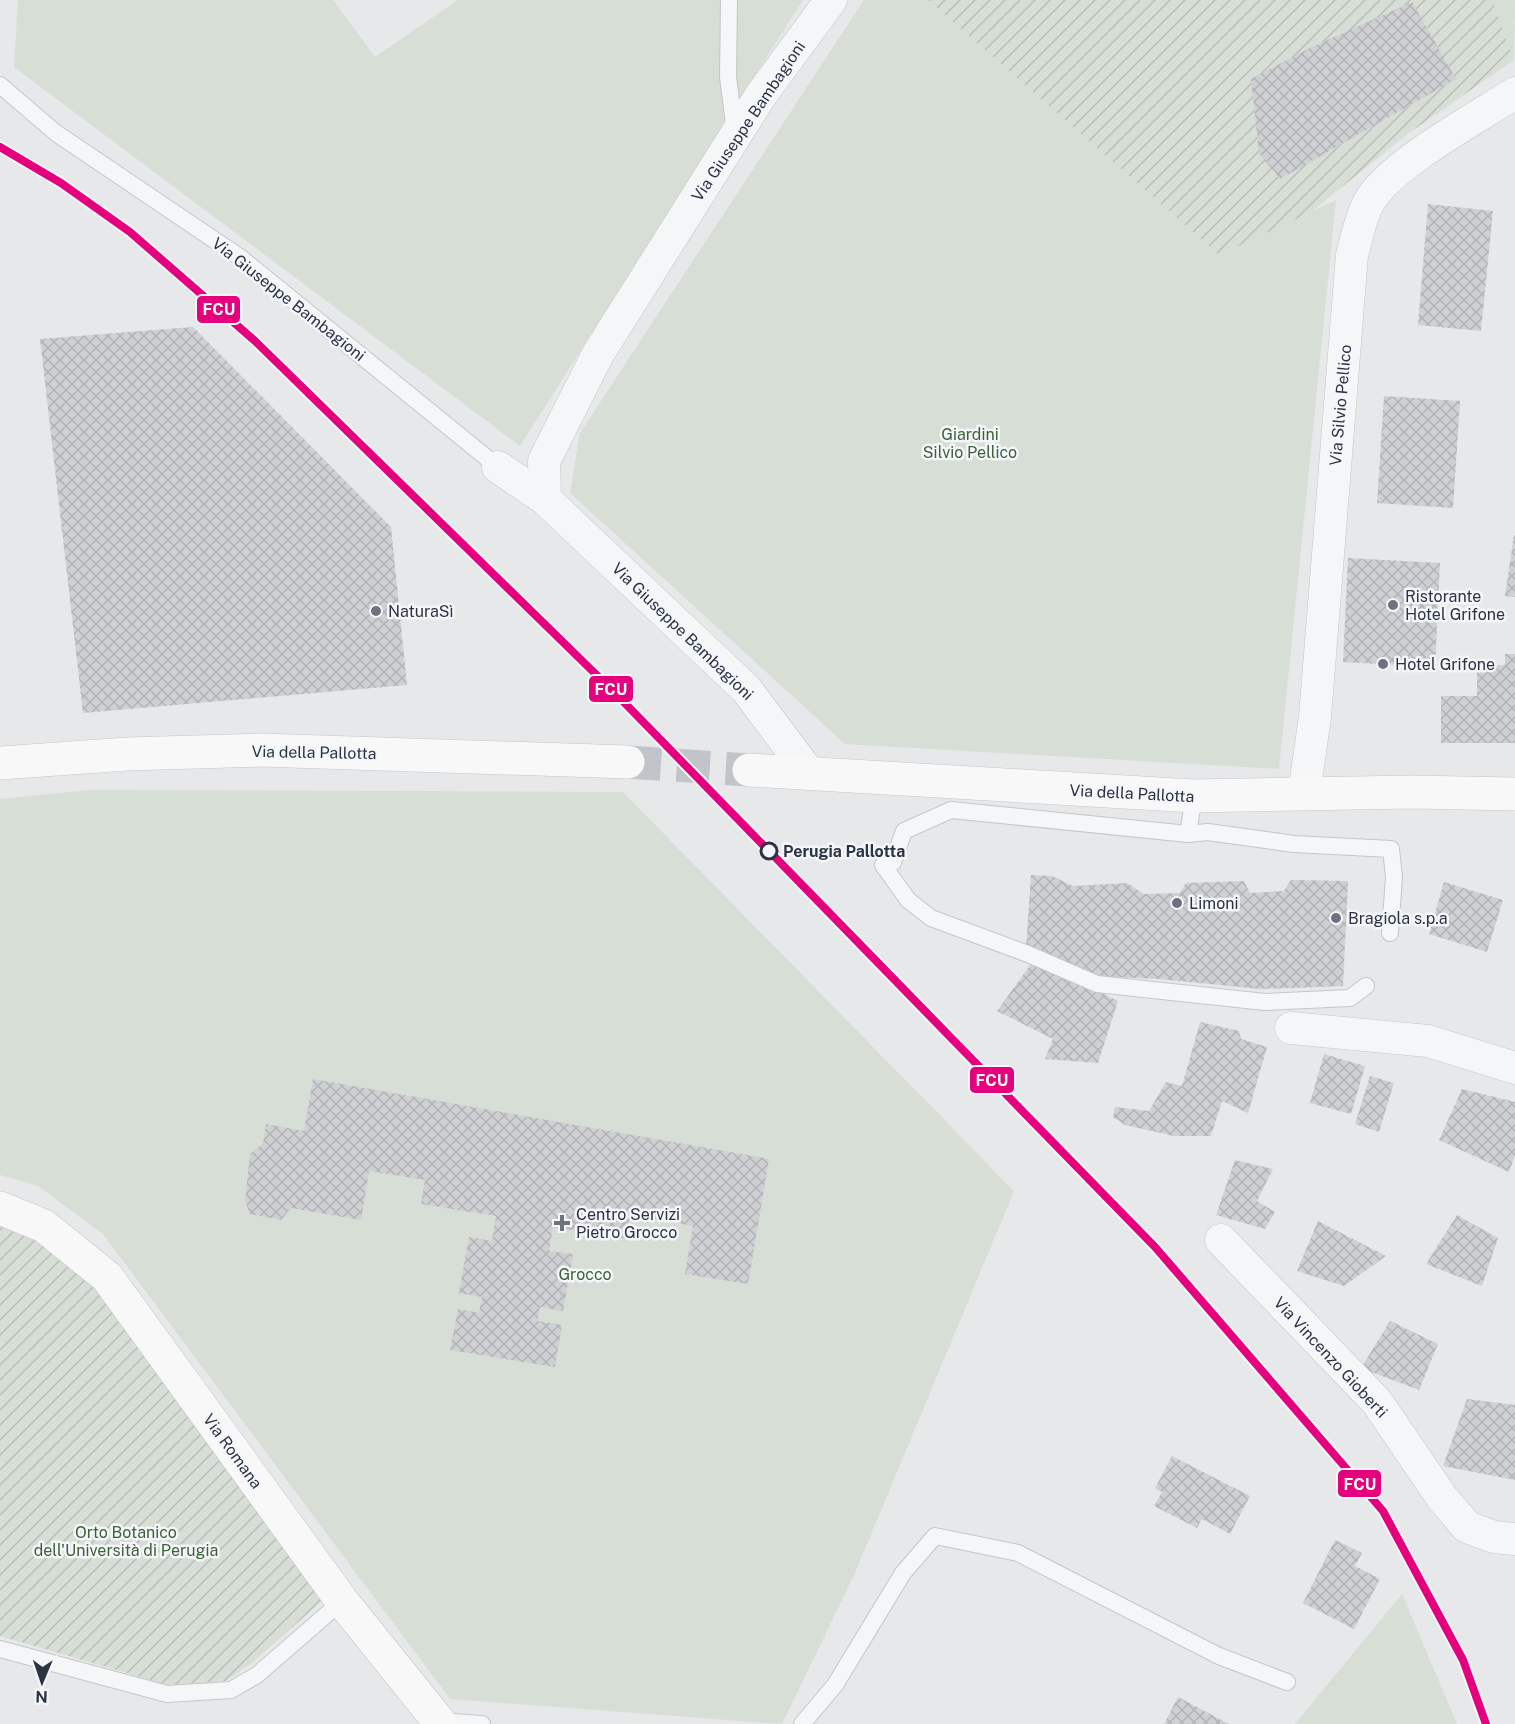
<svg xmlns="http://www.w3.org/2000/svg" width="1515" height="1724" viewBox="0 0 1515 1724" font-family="'Public Sans',sans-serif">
  <defs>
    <pattern id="garden-furrows" width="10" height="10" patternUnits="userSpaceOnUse" patternTransform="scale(1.5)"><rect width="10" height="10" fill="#d6ded6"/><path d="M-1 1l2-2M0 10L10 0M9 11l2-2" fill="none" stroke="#b8bfb9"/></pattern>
    <pattern id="building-cross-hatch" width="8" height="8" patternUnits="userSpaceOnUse" patternTransform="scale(1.5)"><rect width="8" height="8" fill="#ced0d3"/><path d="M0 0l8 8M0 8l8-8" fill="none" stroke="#b1b3b6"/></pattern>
  </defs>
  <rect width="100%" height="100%" fill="#e6e8ea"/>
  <!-- green -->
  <g fill="#d6ded6">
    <polygon points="18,0 333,0 375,57 458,0 803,0 520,446 14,67"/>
    <polygon points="864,0 928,0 1219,255 1336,200 1279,769 845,744 570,493 580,433"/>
    <polygon points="1492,0 1515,0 1514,60"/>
    <polygon points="90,790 623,792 1014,1191 855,1573 782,1724 450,1699 103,1234 38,1186 0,1175 0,799"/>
    <polygon points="1402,1594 1457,1724 1295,1724"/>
  </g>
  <!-- garden -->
  <g fill="url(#garden-furrows)">
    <polygon points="928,0 1492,0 1514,60 1405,136 1311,212 1219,255"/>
    <polygon points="0,1221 37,1234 101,1292 323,1600 252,1663 226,1681 168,1685 0,1636"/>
  </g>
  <!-- building -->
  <g fill="url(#building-cross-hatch)">
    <polygon points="1412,2 1456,79 1280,179 1259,153 1251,79 1310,48"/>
    <polygon points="1428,204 1493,211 1481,331 1418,325"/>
    <polygon points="193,327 391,527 407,685 83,713 40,339"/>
    <polygon points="1384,396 1460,401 1453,508 1377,503"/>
    <polygon points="1514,535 1515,535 1515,597 1505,596"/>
    <polygon points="1348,558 1440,563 1435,667 1343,662"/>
    <polygon points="1505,654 1515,654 1515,743 1441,743 1441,696 1477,696 1477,665 1505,665"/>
    <polygon points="1031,875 1052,876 1073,886 1127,883 1144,894 1180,893 1186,883 1244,881 1250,893 1284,891 1291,880 1348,881 1343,986 1260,989 1159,979 1087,976 1026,948"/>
    <polygon points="1444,882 1503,900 1487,952 1429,934"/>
    <polygon points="1034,960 1118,1001 1098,1063 1045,1059 1053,1039 997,1011"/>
    <polygon points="1200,1022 1239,1031 1241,1039 1267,1047 1248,1113 1222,1101 1211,1136 1174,1136 1125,1125 1113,1117 1115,1107 1149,1111 1166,1082 1182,1086"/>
    <polygon points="1324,1054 1365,1066 1351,1114 1310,1103"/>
    <polygon points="1370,1076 1394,1083 1379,1132 1355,1124"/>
    <polygon points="313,1079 769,1159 748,1284 685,1274 693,1226 631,1215 627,1239 553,1227 549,1251 573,1254 563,1311 540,1307 537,1321 562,1325 555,1367 450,1350 458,1309 479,1313 482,1297 459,1293 469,1237 492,1241 496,1216 421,1204 425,1180 369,1171 361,1220 291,1208 281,1220 250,1214 245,1201 250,1154 263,1144 266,1124 304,1131"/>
    <polygon points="1462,1089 1515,1102 1515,1155 1509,1172 1439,1140"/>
    <polygon points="1235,1160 1273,1169 1257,1201 1275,1212 1265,1229 1216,1215"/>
    <polygon points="1457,1215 1498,1238 1482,1286 1426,1264"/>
    <polygon points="1318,1221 1386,1256 1344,1286 1297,1271"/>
    <polygon points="1390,1321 1438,1344 1419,1390 1361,1368"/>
    <polygon points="1467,1399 1515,1405 1515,1480 1443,1466"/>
    <polygon points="1172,1456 1250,1496 1230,1534 1202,1519 1197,1528 1154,1506 1162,1492 1155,1488"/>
    <polygon points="1335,1540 1362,1553 1355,1566 1380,1579 1354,1629 1303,1603"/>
    <polygon points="1178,1697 1229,1724 1164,1724"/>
  </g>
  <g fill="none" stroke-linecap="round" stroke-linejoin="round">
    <!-- secondary-tunnel -->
    <polyline stroke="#c1c4c9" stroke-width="33" stroke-dasharray="33 16" stroke-linecap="butt" points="628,762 749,770"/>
    <!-- lane casing -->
    <g stroke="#c4c6c8" stroke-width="18">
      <g id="lane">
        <polyline points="729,0 728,77 735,132"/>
        <polyline points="0,85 56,133 241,258 498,467"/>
        <polyline points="1188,834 1194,796"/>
        <polyline points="1366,986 1350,998 1265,1002 1097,984 1028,954 931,918 908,900 883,865 893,862 904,831 951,810 1188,834 1208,832 1294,844 1391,849 1394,877 1390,933"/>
        <polyline points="0,1649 167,1694 231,1690 257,1675 342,1601"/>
        <polyline points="438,1721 482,1724"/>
        <polyline points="802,1724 835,1685 903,1573 935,1536 1018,1553 1219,1656 1287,1682"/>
      </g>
    </g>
    <!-- street casing -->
    <g stroke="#c4c6c8" stroke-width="33">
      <g id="street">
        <polyline points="498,467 545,499 746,689 809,773"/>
        <polyline points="545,499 544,461 598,354 761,95 831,0"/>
        <path d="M1304,793L1315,717L1352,255C1357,238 1360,218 1369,202C1388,166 1478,117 1515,93"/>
        <polyline points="1291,1028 1428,1041 1515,1068"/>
        <polyline points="1221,1240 1377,1402 1443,1499 1467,1527 1494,1537 1515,1539"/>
      </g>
    </g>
    <!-- secondary casing -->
    <g stroke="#c4c6c8" stroke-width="34">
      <g id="secondary">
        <polyline points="0,763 127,754 261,750 628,762"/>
        <polyline points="749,770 1194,796 1412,792 1515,794"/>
        <polyline points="0,1208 44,1226 107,1277 342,1601 441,1724"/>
      </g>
    </g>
    <!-- lane -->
    <use href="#lane" stroke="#f5f6f7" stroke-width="16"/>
    <!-- street -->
    <use href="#street" stroke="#f5f6f7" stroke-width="32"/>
    <!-- secondary -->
    <use href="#secondary" stroke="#f8f8f8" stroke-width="33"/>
    <!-- rail-1 casing -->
    <g stroke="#f4f6f9" stroke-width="12">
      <polyline id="rail-1" points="0,147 61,183 130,232 255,341 613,691 1155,1247 1383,1511 1463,1660 1486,1724"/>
    </g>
    <!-- rail-1 -->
    <use href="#rail-1" stroke="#e5007d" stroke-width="8"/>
  </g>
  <!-- markers -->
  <g fill="#6c737f" stroke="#f4f6f9" stroke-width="2">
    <circle cx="1393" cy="605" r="6"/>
    <circle cx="376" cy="611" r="6"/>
    <circle cx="1383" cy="664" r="6"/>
    <circle cx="1177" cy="903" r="6"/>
    <circle cx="1336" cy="918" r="6"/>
    <path d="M559 1214h6v6h6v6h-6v6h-6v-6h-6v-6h6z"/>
  </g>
  <circle fill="#f4f6f9" stroke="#2b3445" stroke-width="3" cx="769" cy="851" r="8"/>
  <g text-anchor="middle" stroke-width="5" stroke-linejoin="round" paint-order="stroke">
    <!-- street labels -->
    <g font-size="16" fill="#2b3445" stroke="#f4f6f9">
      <text transform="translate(748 121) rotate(-56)" y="6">Via Giuseppe Bambagioni</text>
      <text transform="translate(289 299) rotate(38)" y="6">Via Giuseppe Bambagioni</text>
      <text transform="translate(1340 405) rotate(-85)" y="6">Via Silvio Pellico</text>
      <text transform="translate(683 631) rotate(44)" y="6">Via Giuseppe Bambagioni</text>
      <text transform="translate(314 752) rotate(1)" y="6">Via della Pallotta</text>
      <text transform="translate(1132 793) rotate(3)" y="6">Via della Pallotta</text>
      <text transform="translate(1331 1357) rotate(47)" y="6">Via Vincenzo Gioberti</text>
      <text transform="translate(233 1451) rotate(54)" y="6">Via Romana</text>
    </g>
    <!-- park labels -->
    <g font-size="16" fill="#3f6138" stroke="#f4f6f9">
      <text x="970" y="440">Giardini<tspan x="970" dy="18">Silvio Pellico</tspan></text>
      <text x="585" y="1280">Grocco</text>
      <text x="126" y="1538">Orto Botanico<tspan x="126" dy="18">dell'Università di Perugia</tspan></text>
    </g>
    <!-- poi labels -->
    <g font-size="16" fill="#2b3445" stroke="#f4f6f9" text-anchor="start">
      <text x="1405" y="602">Ristorante<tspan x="1405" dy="18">Hotel Grifone</tspan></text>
      <text x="388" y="617">NaturaSì</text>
      <text x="1395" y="670">Hotel Grifone</text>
      <text x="1189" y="909">Limoni</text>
      <text x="1348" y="924">Bragiola s.p.a</text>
      <text x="576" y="1220">Centro Servizi<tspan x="576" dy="18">Pietro Grocco</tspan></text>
    </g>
    <!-- stop labels -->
    <g font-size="16" font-weight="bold" fill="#2b3445" stroke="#f4f6f9" text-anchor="start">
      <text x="783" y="857">Perugia Pallotta</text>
    </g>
  </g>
  <g stroke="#f4f6f9" stroke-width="2">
    <rect x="196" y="295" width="45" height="29" rx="6" fill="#e5007d"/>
    <rect x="588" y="675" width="46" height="28" rx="6" fill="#e5007d"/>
    <rect x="969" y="1066" width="46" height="28" rx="6" fill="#e5007d"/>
    <rect x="1337" y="1469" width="45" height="29" rx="6" fill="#e5007d"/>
  </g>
  <g font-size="16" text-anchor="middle" font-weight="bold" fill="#fff">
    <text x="219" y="315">FCU</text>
    <text x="611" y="695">FCU</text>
    <text x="992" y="1086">FCU</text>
    <text x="1360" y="1490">FCU</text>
  </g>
  <!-- north arrow -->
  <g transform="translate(42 1682) rotate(182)" stroke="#f4f6f9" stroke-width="4.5" paint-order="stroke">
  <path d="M0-4.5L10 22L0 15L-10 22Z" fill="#2b3445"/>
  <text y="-9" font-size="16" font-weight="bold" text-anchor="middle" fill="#2b3445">N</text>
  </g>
</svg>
